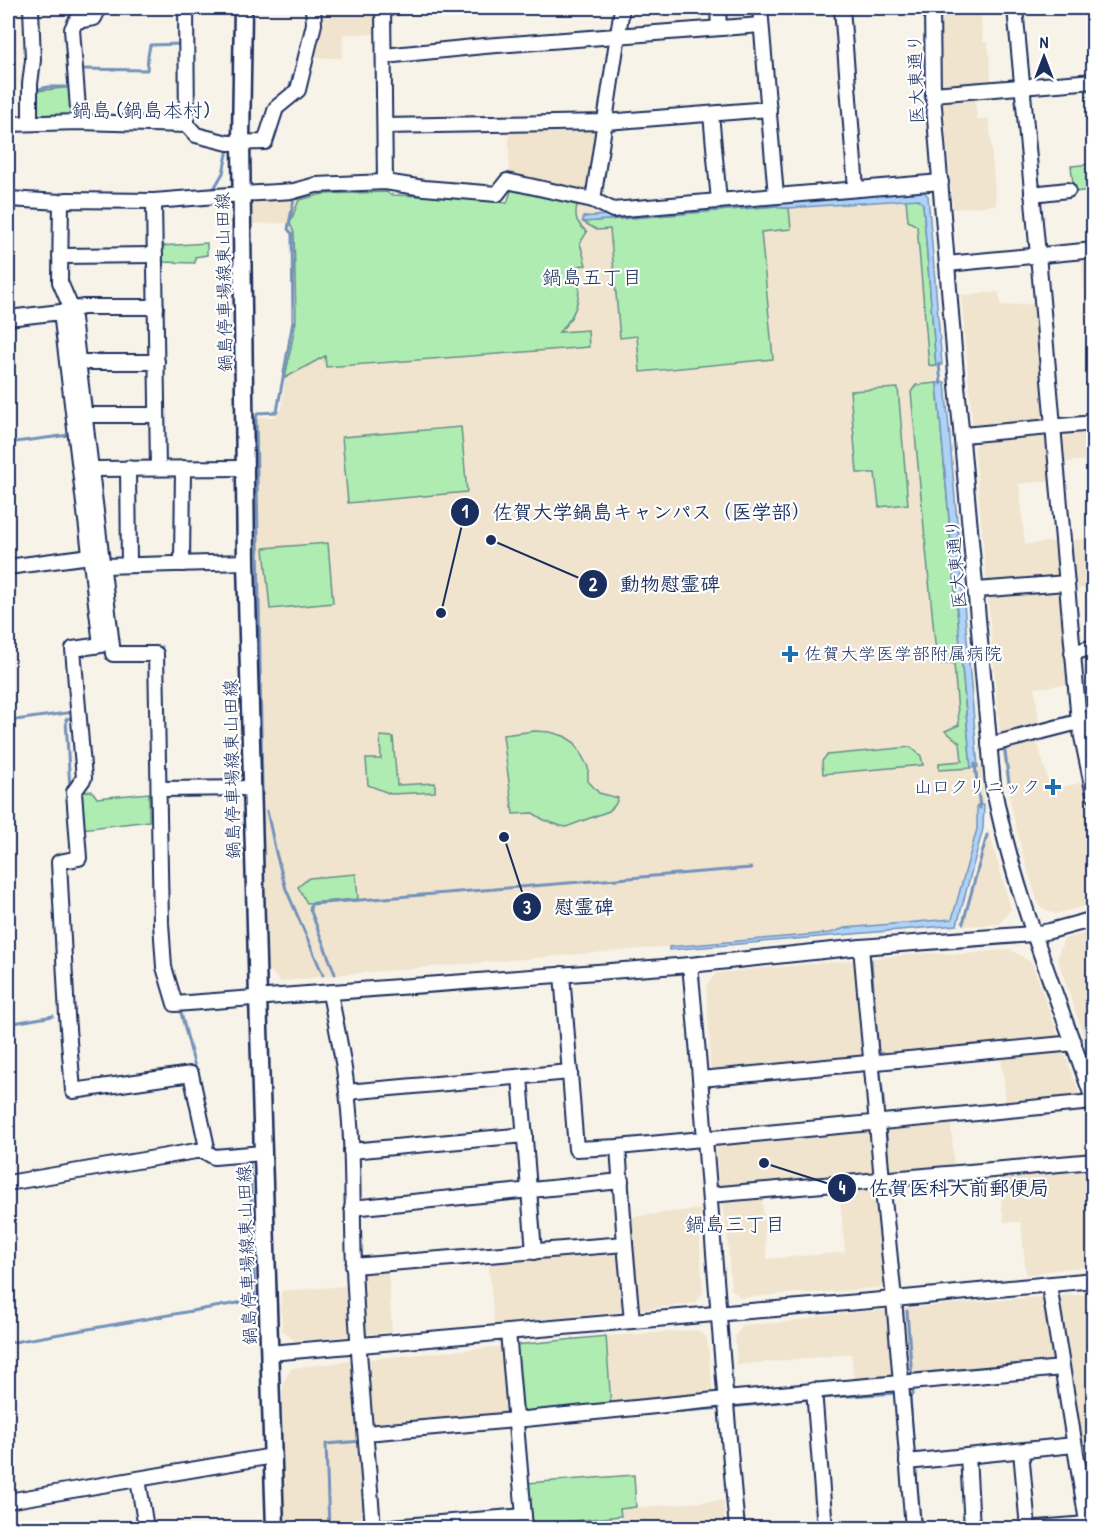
<svg xmlns="http://www.w3.org/2000/svg" width="1101" height="1536" viewBox="0 0 1101 1536" font-family="'Patrick Hand','Klee One',sans-serif">
  <rect width="100%" height="100%" fill="#f8f3e9"/>
  <filter id="ink" filterUnits="userSpaceOnUse"><feTurbulence type="fractalNoise" baseFrequency=".0167" numOctaves="2"/><feDisplacementMap in="SourceGraphic" scale="12" xChannelSelector="R" yChannelSelector="G"/><feConvolveMatrix kernelMatrix="1 2 1 2 8 2 1 2 1" color-interpolation-filters="sRGB"/></filter>
  <g filter="url(#ink)">
    <!-- built -->
    <g fill="#f0e4cf">
      <polygon points="316,8 495,8 381,16 380,34 343,34 342,58 309,58"/>
      <polygon points="941,8 980,8 983,42 988,42 992,88 974,90 977,119 989,118 996,205 953,209 943,99"/>
      <polygon points="601,127 590,196 509,177 509,128"/>
      <polygon points="512,188 577,205 618,220 777,206 918,199 923,203 971,767 982,766 984,805 977,805 977,829 952,919 845,928 830,933 325,976 280,982 268,969 264,887 261,886 259,802 261,775 253,417 275,417 282,408 285,378 296,321 296,290 294,233 290,223 252,224 252,201 258,196 291,196 299,200 323,194 386,192 392,195 455,197 507,203"/>
      <polygon points="1093,254 1093,315 1087,316 1081,255"/>
      <polygon points="999,292 1001,306 1038,303 1048,422 1093,418 1093,470 1091,460 1053,463 1054,480 1019,484 1025,544 1093,538 1093,587 1065,590 1073,684 1035,688 1039,725 1036,738 1051,790 1087,781 1093,823 1093,904 1055,914 1039,906 1023,856 1011,806 1001,747 961,295"/>
      <polygon points="988,829 1011,909 1000,924 962,926"/>
      <polygon points="1093,931 1094,931 1093,1065 1057,957 1064,939"/>
      <polygon points="1010,949 1032,963 1080,1096 1006,1103 1000,1046 710,1072 709,1029 706,986 716,973 929,953 964,954"/>
      <polygon points="951,1123 954,1168 761,1186 767,1259 845,1252 839,1190 879,1186 887,1287 819,1293 796,1293 741,1298 731,1289 727,1232 719,1190 716,1144"/>
      <polygon points="1093,1168 1093,1266 1054,1270 1026,1275 1021,1222 1004,1222 998,1176"/>
      <polygon points="700,1209 700,1245 703,1292 696,1303 620,1312 494,1324 488,1258 630,1247 628,1217"/>
      <polygon points="388,1267 392,1332 295,1341 282,1330 281,1291 357,1285 356,1269"/>
      <polygon points="1093,1294 1093,1526 1066,1363 854,1384 851,1354 737,1365 735,1336 743,1325 798,1321 827,1315 1024,1298"/>
      <polygon points="697,1330 707,1337 713,1395 611,1405 606,1336"/>
      <polygon points="504,1346 510,1414 360,1429 369,1526 353,1528 285,1528 282,1455 283,1382 292,1368 368,1359"/>
      <polygon points="723,1500 726,1528 622,1528 620,1509"/>
    </g>
    <!-- green -->
    <g fill="#afecb2" stroke="#658e88" stroke-width="1.5">
      <polygon points="73,87 75,120 35,120 36,91"/>
      <polygon points="1093,164 1093,190 1074,192 1071,166"/>
      <path d="M512,188L577,205C574,219 577,223 587,232L580,243L586,265L578,266C581,291 580,313 559,332L588,330L589,347L326,367L325,356L285,378L296,321L294,233L290,223L299,200L323,194L386,192L392,195L451,197L507,203Z"/>
      <polygon points="906,199 918,199 923,203 936,366 929,365 917,226 908,221"/>
      <polygon points="777,206 782,208 789,208 791,229 761,232 773,359 640,372 637,336 620,338 610,229 597,230 583,222"/>
      <polygon points="207,243 207,255 195,257 195,263 160,262 160,246"/>
      <polygon points="937,383 971,768 939,770 939,763 962,761 960,743 945,731 959,725 954,664 937,664 911,392 916,385"/>
      <polygon points="898,388 908,504 879,507 875,473 857,473 850,391"/>
      <polygon points="461,427 467,492 348,503 342,437"/>
      <polygon points="328,543 333,603 270,609 264,548"/>
      <polygon points="535,731 550,732 564,736 575,743 588,767 588,781 599,793 618,798 615,805 609,811 566,827 561,826 544,820 533,813 513,814 503,735"/>
      <polygon points="380,736 393,737 397,785 435,783 435,792 391,794 368,785 366,759 381,759"/>
      <polygon points="911,747 921,756 923,765 823,774 822,761 827,755"/>
      <polygon points="92,791 97,798 149,793 149,821 82,829 81,792"/>
      <polygon points="356,874 358,899 307,903 298,887 309,878"/>
      <polygon points="606,1336 611,1405 520,1414 515,1345"/>
      <polygon points="634,1475 636,1507 620,1509 621,1516 527,1526 527,1483"/>
    </g>
    <!-- water -->
    <g fill="#aed3f7" stroke="#7391ba" stroke-width="1.5">
      <polygon points="921,189 928,196 942,365 936,366 923,204 918,199 789,208 782,208 777,206 583,222 583,217 782,200"/>
      <polygon points="945,382 978,767 971,768 937,383"/>
      <polygon points="977,805 984,805 983,829 957,925 669,950 669,947 830,933 845,928 952,919 977,829"/>
    </g>
    <g fill="none" stroke-linecap="round" stroke-linejoin="round">
      <!-- stream -->
      <g stroke="#7391ba" stroke-width="3">
        <polyline points="390,16 390,15 482,8"/>
        <polyline points="81,69 147,70 148,56 150,45 182,44"/>
        <polyline points="35,90 48,87 71,87 71,85"/>
        <polyline points="289,90 303,42"/>
        <polyline points="277,127 284,108"/>
        <polyline points="349,190 386,189"/>
        <polyline points="212,192 223,173 228,149"/>
        <polyline points="54,205 54,238"/>
        <polyline points="939,364 941,384"/>
        <polyline points="8,443 69,435"/>
        <polyline points="138,647 162,647 162,655"/>
        <polyline points="1079,648 1079,644 1094,640"/>
        <polyline points="8,721 74,712"/>
        <polyline points="1023,729 1074,715"/>
        <polyline points="1004,744 1009,783"/>
        <polyline points="975,764 980,808"/>
        <polyline points="70,789 66,719 74,718"/>
        <polyline points="263,794 262,788 256,418 258,413 277,412 293,321 292,234 288,229 294,199 321,191"/>
        <polyline points="267,811 276,853 286,889 323,975"/>
        <polyline points="963,923 987,835"/>
        <polyline points="871,960 878,1054"/>
        <polyline points="335,974 310,909 311,904 751,868"/>
        <polyline points="340,1007 343,1026"/>
        <polyline points="180,1009 196,1071"/>
        <polyline points="8,1024 53,1016"/>
        <polyline points="880,1072 884,1108"/>
        <polyline points="355,1103 356,1113"/>
        <polyline points="886,1132 888,1170"/>
        <polyline points="890,1187 898,1275"/>
        <polyline points="360,1219 361,1257"/>
        <polyline points="362,1273 363,1312"/>
        <polyline points="907,1311 912,1378"/>
        <polyline points="8,1343 255,1300 250,1164 245,1160"/>
        <polyline points="913,1387 913,1393 910,1397 914,1455"/>
        <polyline points="819,1398 897,1393"/>
        <polyline points="730,1407 810,1399"/>
        <polyline points="631,1415 723,1408"/>
        <polyline points="371,1440 428,1434"/>
        <polyline points="915,1467 921,1528"/>
        <polyline points="329,1528 326,1444 362,1441"/>
      </g>
      <!-- minor casing -->
      <g stroke="#1b2f5e" stroke-width="18">
        <g id="minor">
          <polyline points="186,8 187,125"/>
          <polyline points="383,8 385,182"/>
          <polyline points="718,8 719,28"/>
          <polyline points="760,8 776,196"/>
          <polyline points="842,8 856,189"/>
          <path d="M932,8L933,94L956,374L993,785C1014,895 1058,997 1094,1102"/>
          <polyline points="1015,8 1038,255 1079,722 1094,795"/>
          <polyline points="384,56 484,46 761,25"/>
          <polyline points="933,94 1094,81"/>
          <polyline points="711,114 719,201"/>
          <polyline points="79,122 72,29 76,21 94,18 97,12 97,8"/>
          <polyline points="30,123 30,84 33,60 31,8"/>
          <polyline points="8,124 79,122 187,125 196,135 228,143 265,142 276,108 298,90 314,24 313,8"/>
          <polyline points="385,126 606,122 769,109"/>
          <polyline points="941,182 613,210 593,200 507,181 497,194 424,188 385,182 316,185 294,191 242,194 154,201 66,200 61,202 60,282 72,310 113,654 156,654 161,923 164,967 175,1004 690,965 861,947 1033,934 1050,931 1094,919"/>
          <polyline points="1032,194 1068,190"/>
          <polyline points="8,199 61,202"/>
          <polyline points="593,200 622,8"/>
          <polyline points="154,201 158,468"/>
          <polyline points="60,256 155,255"/>
          <polyline points="947,264 1094,250"/>
          <polyline points="72,310 83,307 156,307"/>
          <polyline points="8,318 61,312 101,645 73,649 84,778 74,792 79,858 59,862 67,1016 73,1091 191,1074 206,1143 204,1151"/>
          <polyline points="78,362 157,362"/>
          <polyline points="84,415 157,415"/>
          <polyline points="963,435 1094,423"/>
          <polyline points="128,468 129,565"/>
          <polyline points="90,469 246,468"/>
          <polyline points="182,564 183,468"/>
          <polyline points="103,566 246,562"/>
          <polyline points="8,567 90,556"/>
          <polyline points="976,590 1066,583"/>
          <polyline points="1072,653 1094,647"/>
          <polyline points="989,745 1094,718"/>
          <polyline points="159,789 252,788"/>
          <polyline points="861,947 882,1180 894,1299 913,1528"/>
          <path d="M690,965C708,1153 719,1341 737,1528"/>
          <polyline points="562,974 576,1149 618,1147 1093,1102"/>
          <path d="M330,993C336,1026 344,1059 347,1092C355,1156 351,1223 355,1288C359,1368 367,1448 373,1528"/>
          <polyline points="520,1077 534,1252"/>
          <polyline points="701,1079 1074,1043"/>
          <polyline points="347,1092 570,1072"/>
          <polyline points="618,1147 625,1244 632,1321"/>
          <polyline points="351,1151 525,1135"/>
          <polyline points="8,1183 196,1151 204,1151 214,1157 263,1153"/>
          <polyline points="710,1195 1094,1161"/>
          <polyline points="352,1208 621,1181"/>
          <polyline points="353,1266 625,1244"/>
          <polyline points="1049,1285 1088,1528"/>
          <polyline points="508,1332 525,1528"/>
          <polyline points="270,1353 632,1321 894,1299 1094,1280"/>
          <polyline points="814,1390 825,1528"/>
          <polyline points="366,1433 515,1420 736,1398 1062,1368"/>
          <polyline points="1021,1451 1028,1528"/>
          <polyline points="968,1456 972,1528"/>
          <polyline points="907,1462 1074,1445"/>
          <polyline points="138,1479 146,1528"/>
          <polyline points="8,1501 273,1456"/>
          <polyline points="380,1528 524,1516"/>
          <polyline points="1038,1528 1087,1524"/>
        </g>
      </g>
      <!-- major casing -->
      <g stroke="#1b2f5e" stroke-width="21">
        <polyline id="major" points="243,8 241,142 246,562 258,997 275,1528"/>
      </g>
      <!-- minor -->
      <use href="#minor" stroke="#fff" stroke-width="14"/>
      <!-- major -->
      <use href="#major" stroke="#fff" stroke-width="16"/>
    </g>
  </g>
  <!-- markers -->
  <g fill="#1f6fb2" stroke="#fff" stroke-width="2">
    <path d="M787 645h6v6h6v6h-6v6h-6v-6h-6v-6h6z"/>
    <path d="M1050 778h6v6h6v6h-6v6h-6v-6h-6v-6h6z"/>
  </g>
  <g text-anchor="middle" stroke-width="4.5" stroke-linejoin="round" paint-order="stroke">
    <!-- street labels -->
    <g font-size="18" fill="#1b2f5e" stroke="#fff">
      <text transform="translate(916 79) rotate(-92)" y="6">医大東通り</text>
      <text transform="translate(224 282) rotate(-91)" y="6">鍋島停車場線東山田線</text>
      <text transform="translate(956 564) rotate(-95)" y="6">医大東通り</text>
      <text transform="translate(232 769) rotate(-91)" y="6">鍋島停車場線東山田線</text>
      <text transform="translate(247 1255) rotate(-92)" y="6">鍋島停車場線東山田線</text>
    </g>
    <!-- poi labels -->
    <g font-size="18" fill="#1b2f5e" stroke="#fff" text-anchor="start">
      <text x="804" y="660">佐賀大学医学部附属病院</text>
      <text x="1040" y="793" text-anchor="end">山口クリニック</text>
    </g>
    <!-- neighbourhood labels -->
    <g font-size="20" fill="#1b2f5e" stroke="#fff">
      <text x="141" y="117">鍋島 (鍋島本村)</text>
      <text x="592" y="284">鍋島五丁目</text>
      <text x="735" y="1231">鍋島三丁目</text>
    </g>
  </g>
  <!-- callouts -->
  <path fill="none" stroke="#1b2f5e" stroke-width="2" d="M441 613L465 512M491 540L593 584M504 837L527 907M764 1163L842 1188"/>
  <g fill="#1b2f5e" stroke="#fff" stroke-width="2">
    <circle cx="441" cy="613" r="6"/>
    <circle cx="491" cy="540" r="6"/>
    <circle cx="504" cy="837" r="6"/>
    <circle cx="764" cy="1163" r="6"/>
    <circle cx="465" cy="512" r="15"/>
    <circle cx="593" cy="584" r="15"/>
    <circle cx="527" cy="907" r="15"/>
    <circle cx="842" cy="1188" r="15"/>
  </g>
  <g font-size="18" text-anchor="middle" font-weight="bold" fill="#fff">
    <text x="465" y="518">1</text>
    <text x="593" y="591">2</text>
    <text x="527" y="914">3</text>
    <text x="842" y="1194">4</text>
  </g>
  <g font-size="20" text-anchor="middle" font-weight="bold" fill="#1b2f5e" stroke="#fff" stroke-width="4.5" stroke-linejoin="round" paint-order="stroke">
    <text x="652" y="519">佐賀大学鍋島キャンパス（医学部）</text>
    <text x="670" y="591">動物慰霊碑</text>
    <text x="584" y="914">慰霊碑</text>
    <text x="959" y="1195">佐賀医科大前郵便局</text>
  </g>
  <!-- margin -->
  <rect width="1101" height="1536" fill="none" stroke="#fff" stroke-width="30"/>
  <rect x="15" y="15" width="1071" height="1506" fill="none" stroke="#1b2f5e" stroke-width="2" filter="url(#ink)"/>
  <!-- north arrow -->
  <g transform="translate(1044 57)" stroke="#ffffff" stroke-width="4.5" paint-order="stroke">
  <path d="M0-4.5L10 22L0 15L-10 22Z" fill="#1b2f5e"/>
  <text y="-9" font-size="16" font-weight="bold" text-anchor="middle" fill="#1b2f5e">N</text>
  </g>
</svg>
